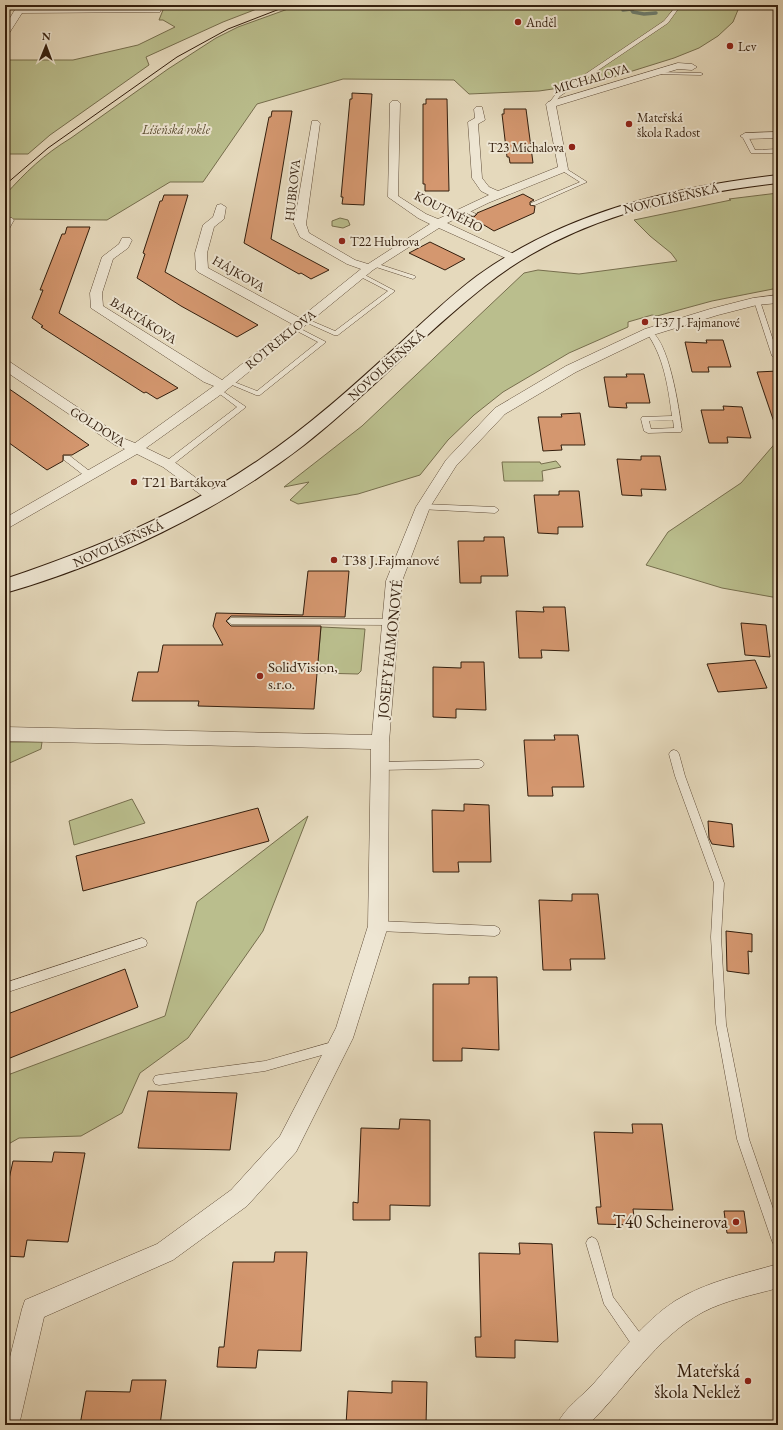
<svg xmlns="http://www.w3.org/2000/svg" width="783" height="1430" viewBox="0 0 783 1430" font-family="'EB Garamond',serif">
  <rect width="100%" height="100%" fill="#e5d9bc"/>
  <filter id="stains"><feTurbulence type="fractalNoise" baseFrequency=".005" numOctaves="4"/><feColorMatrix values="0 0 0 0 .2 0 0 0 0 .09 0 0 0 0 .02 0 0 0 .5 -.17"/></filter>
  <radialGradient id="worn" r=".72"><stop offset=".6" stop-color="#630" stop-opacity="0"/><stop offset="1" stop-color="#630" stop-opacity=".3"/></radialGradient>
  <!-- green -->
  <g fill="#babe8d" stroke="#766e4d">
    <polygon points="165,5 267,5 223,22 146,57 149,65 50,135 28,154 5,154 5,60 73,60 138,45 175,27 163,20 159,20"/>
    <path d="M299,5H740L733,22L718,36L699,48L674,58L594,83L539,91L469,94L454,80L343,79L257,104L203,182H170L107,220L5,219V195C26,172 43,155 71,138L168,69L216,38L238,27Z"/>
    <polygon points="778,193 778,288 712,301 657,316 652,315 628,322 628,327 569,353 503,392 474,415 448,440 420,475 358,494 298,504 290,500 309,482 284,487 362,426 524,273 538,270 579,274 677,261 671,253 650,236 634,220 731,200 729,199"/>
    <polygon points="340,218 348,220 350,225 343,228 332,226 332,221"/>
    <polygon points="778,440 778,598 722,588 646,565 668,532 741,483"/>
    <polygon points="556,461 561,467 542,471 543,481 504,481 502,462 540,462 541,464"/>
    <polygon points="321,627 365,629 361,671 358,674 317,673"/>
    <polygon points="5,742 42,742 41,749 5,765"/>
    <polygon points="132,799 145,823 74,845 69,821"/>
    <polygon points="308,816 263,931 188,1038 140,1073 122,1113 81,1136 19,1138 5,1146 5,1076 165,1016 197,902"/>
  </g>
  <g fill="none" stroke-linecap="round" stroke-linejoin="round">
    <!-- stream -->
    <polyline stroke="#6e7c6c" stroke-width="3.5" points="623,10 631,9 633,12 644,14 656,13"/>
  </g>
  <!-- building -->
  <g fill="#d4976f" stroke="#331e0d">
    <polygon points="352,93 372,94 364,205 342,204 343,197 341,197 350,99 352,99"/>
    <polygon points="426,99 447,99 449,191 425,191 425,184 423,184 423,104 426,104"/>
    <polygon points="504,109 526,109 533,163 510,163 509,157 507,157 502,114 504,114"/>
    <polygon points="272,111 292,111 271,239 329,270 311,279 301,273 299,274 244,243 269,117 271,117"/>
    <polygon points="523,194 534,200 530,202 530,205 535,206 534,213 494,231 469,216 474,217 477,214 477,213"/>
    <polygon points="164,195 188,195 165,272 258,325 237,337 181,306 137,278 145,254 143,253 160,201 162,201"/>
    <polygon points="67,227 90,227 59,313 178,388 157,399 146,392 144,393 41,327 43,326 32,318 43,290 40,290 53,257 62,234 65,234"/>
    <polygon points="430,242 465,259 445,270 409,253"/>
    <polygon points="706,340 723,340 731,367 708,367 709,372 692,372 685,342 707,343"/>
    <polygon points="778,371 778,424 775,425 757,372"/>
    <polygon points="626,374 644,374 650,403 626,403 627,408 609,407 604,377 627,377"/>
    <polygon points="5,386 34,406 89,445 72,455 63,455 63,461 47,470 5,440"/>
    <polygon points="723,406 742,407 751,438 727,437 728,443 709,443 701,410 724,410"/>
    <polygon points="580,413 585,445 561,445 562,450 543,451 538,417 562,417 561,414"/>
    <polygon points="641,456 660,456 666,490 641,489 642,496 622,495 617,459 641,460"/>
    <polygon points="559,491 579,491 583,527 558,527 558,534 538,533 534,495 559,495"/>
    <polygon points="484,537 504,537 508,576 481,576 481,583 460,583 458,541 484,541"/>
    <polygon points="308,571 349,571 345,617 231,616 226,621 231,626 321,626 314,709 198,706 199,701 132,701 138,672 158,672 163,645 223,645 213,626 216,613 303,615"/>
    <polygon points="543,607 565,607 569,651 541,650 542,658 519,658 516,611 544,612"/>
    <polygon points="741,623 766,625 770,657 745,655"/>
    <polygon points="755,660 767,688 718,692 707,664"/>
    <polygon points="461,662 484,662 486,710 456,709 456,718 433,717 433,667 461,668"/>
    <polygon points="554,735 578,735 584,787 552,787 553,796 528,796 524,740 555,740"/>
    <polygon points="464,804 489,805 491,862 458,862 459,872 433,872 432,810 464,811"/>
    <polygon points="258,808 269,841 83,891 76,856"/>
    <polygon points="708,821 732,824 734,847 712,844 709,838"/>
    <polygon points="572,894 598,894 605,959 570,959 571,970 543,970 539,900 572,901"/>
    <polygon points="726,931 752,934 752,952 748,951 749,974 727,971"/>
    <polygon points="125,969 138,1007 5,1060 5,1015"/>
    <polygon points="469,977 497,977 499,1050 462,1048 462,1061 433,1061 433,984 469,984"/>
    <polygon points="148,1091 237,1093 230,1150 138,1148"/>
    <polygon points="400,1119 430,1120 430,1206 390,1205 390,1220 353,1220 353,1202 358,1203 361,1128 399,1129"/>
    <polygon points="632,1124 662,1124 673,1210 633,1209 635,1225 598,1224 596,1207 601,1207 594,1132 633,1133"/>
    <polygon points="54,1152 85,1153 68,1242 27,1240 24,1257 5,1256 5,1197 13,1161 52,1162"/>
    <polygon points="724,1211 744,1211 747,1233 727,1233"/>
    <polygon points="519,1243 552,1244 558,1342 515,1340 515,1358 476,1357 475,1337 481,1337 479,1253 520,1254"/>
    <polygon points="275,1252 307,1252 301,1351 258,1350 256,1368 217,1367 219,1347 224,1347 233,1262 274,1262"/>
    <polygon points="132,1380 166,1380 160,1425 80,1425 86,1391 130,1392"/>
    <polygon points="392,1381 427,1382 426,1425 346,1425 348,1391 392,1393"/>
  </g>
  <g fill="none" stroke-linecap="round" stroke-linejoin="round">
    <!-- lane casing -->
    <g stroke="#604d39" stroke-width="1">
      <g id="lane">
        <polygon points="677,5 681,5 668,23 560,96 553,105 549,105 548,104 556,94 664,21"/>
        <polygon points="656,72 701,73 703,74 701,75 654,74 654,73"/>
        <polygon points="745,134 748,136 755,150 778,149 778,153 751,153 742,136"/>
        <polygon points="561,168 565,168 587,182 535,205 531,205 531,203 580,182 561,170"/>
        <polygon points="462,209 466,209 476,214 473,216 462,211"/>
        <polygon points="375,263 415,276 416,277 413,279 373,266 372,265"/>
        <polygon points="359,274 363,274 395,291 338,335 334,335 303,321 303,319 307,319 335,331 388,291 359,276"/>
        <polygon points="755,300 760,301 778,355 777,357 773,357 772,356 754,301"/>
        <polygon points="295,326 326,342 260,395 256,395 225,382 225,380 229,380 257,391 318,342 293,329 292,328"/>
        <path d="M649,330C669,338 679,409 682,430L681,432L648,433L644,431L641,419L642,417L672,416C668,387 664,356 646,332ZM673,420L674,428L651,429L649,421Z"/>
        <polygon points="218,388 246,407 171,466 165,466 165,462 237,407 216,391 215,390"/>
        <polygon points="64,456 70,456 92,473 92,477 86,477 64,460"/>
        <polygon points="423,504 495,507 499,510 495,513 420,509 419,507"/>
        <polygon points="231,618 390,619 394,622 390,625 231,624 227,621"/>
        <polygon points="674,750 677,751 679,754 685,776 724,883 721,937 726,1024 749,1139 778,1223 778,1247 774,1245 772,1241 737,1139 716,1024 711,937 714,883 675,776 669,754 671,751"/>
        <polygon points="479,760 482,761 484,764 482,767 479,768 380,770 377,769 375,766 377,763 380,762"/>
        <polygon points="378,921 495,926 499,928 500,931 499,934 495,936 378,931 374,929 373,926 374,923"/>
        <polygon points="142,938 146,940 147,943 146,946 5,993 5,983"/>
        <polygon points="336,1041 340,1042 342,1046 340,1050 265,1071 159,1085 155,1084 153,1080 155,1076 159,1075 265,1061"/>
        <polygon points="592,1237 596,1239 598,1243 613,1297 646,1341 648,1346 646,1351 641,1353 636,1351 604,1304 586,1243 588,1239"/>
      </g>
    </g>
    <!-- street casing -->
    <g stroke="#604d39" stroke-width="1">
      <g id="street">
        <polygon points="155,5 163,5 160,12 22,13 8,35 5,36 5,26 16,8 19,7 154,7"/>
        <polygon points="678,63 692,64 697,67 692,70 678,69 556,106 568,169 567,171 488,203 447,223 518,256 520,258 518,260 510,260 439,228 373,270 223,393 146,448 173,461 218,494 220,497 218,500 213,502 208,500 163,467 137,454 10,527 5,529 5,518 125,449 115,445 5,371 5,361 10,362 125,439 135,443 214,386 204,382 91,308 90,293 102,257 119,244 122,238 130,238 132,240 128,248 113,259 102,293 103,306 222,380 292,324 198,272 196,270 195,253 203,225 213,217 217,205 221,204 226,207 224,219 214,227 207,253 208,268 300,318 361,269 347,264 300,237 294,224 312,121 318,121 320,123 306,224 309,233 355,260 368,264 430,224 418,218 388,197 390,103 392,101 398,101 400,103 398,196 426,214 438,219 489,195 481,191 472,178 468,122 475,118 474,109 476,107 482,107 485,120 478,124 482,178 489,187 498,191 558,167 546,104 548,102"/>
        <polygon points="778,132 778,138 745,139 740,136 745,133"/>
        <polygon points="5,217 12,218 14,220 9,229 5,230"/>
        <polygon points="778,295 778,303 757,305 718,315 653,335 576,372 505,414 456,466 430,507 402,581 389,742 388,926 353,1038 296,1152 247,1206 173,1260 44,1317 19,1425 5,1425 5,1377 22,1309 25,1300 157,1244 231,1190 280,1136 336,1028 368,926 371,749 5,741 5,727 372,735 386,581 416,507 446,460 495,408 566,366 645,329 710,309 753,298"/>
        <path d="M778,1264V1288C753,1295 726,1300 703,1312C655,1338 626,1388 588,1425H557C564,1408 583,1396 595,1382C620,1354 643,1322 675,1301C706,1282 743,1274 778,1264Z"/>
      </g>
    </g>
    <!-- secondary casing -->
    <g stroke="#331e0d" stroke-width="2">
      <path id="secondary" d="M778,175V183C675,195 569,219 486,285C422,335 368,395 304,445C219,511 109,563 5,593V579C94,549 182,513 259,460C308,427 352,387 396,347C422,323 449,297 477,276C566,212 671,187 778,175Z"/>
    </g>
    <!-- lane -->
    <use href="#lane" fill="#eee6d3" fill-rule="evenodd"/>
    <!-- street -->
    <use href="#street" fill="#eee6d3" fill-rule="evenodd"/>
    <!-- secondary -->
    <use href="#secondary" fill="#eee6d3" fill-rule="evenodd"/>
    <!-- tram -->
    <polyline stroke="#331e0d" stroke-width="1" points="5,185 48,148 177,57 228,29 290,5"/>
  </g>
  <!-- markers -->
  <g fill="#8f2418" stroke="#eee6d3" stroke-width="1.5">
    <circle cx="518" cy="22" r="4"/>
    <circle cx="730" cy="46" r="4"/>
    <circle cx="629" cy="124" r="4"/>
    <circle cx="572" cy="147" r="4"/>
    <circle cx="342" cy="241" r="4"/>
    <circle cx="645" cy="322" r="4"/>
    <circle cx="134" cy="482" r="4"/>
    <circle cx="334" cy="560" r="4"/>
    <circle cx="260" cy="676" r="4"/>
    <circle cx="736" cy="1222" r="4"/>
    <circle cx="748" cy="1381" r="4"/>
  </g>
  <g text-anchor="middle" stroke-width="4" stroke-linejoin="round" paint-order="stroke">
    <!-- far-poi labels -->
    <g font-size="13" fill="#331e0d" stroke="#eee6d3" text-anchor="start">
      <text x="526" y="27">Anděl</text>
      <text x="738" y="51">Lev</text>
      <text x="637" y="122">Mateřská<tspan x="637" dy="15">škola Radost</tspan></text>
      <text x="564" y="152" text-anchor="end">T23 Michalova</text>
      <text x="350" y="246">T22 Hubrova</text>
      <text x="653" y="327">T37 J. Fajmanové</text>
    </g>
    <!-- far-street labels -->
    <g font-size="13" fill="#331e0d" stroke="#eee6d3">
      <text transform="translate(591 78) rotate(-16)" y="5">MICHALOVA</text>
      <text transform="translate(292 190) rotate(-84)" y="5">HUBROVA</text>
      <text transform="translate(671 198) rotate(-13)" y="5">NOVOLÍŠEŇSKÁ</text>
      <text transform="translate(449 211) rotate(27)" y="5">KOUTNÉHO</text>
      <text transform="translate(239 273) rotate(30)" y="5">HÁJKOVA</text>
      <text transform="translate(144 320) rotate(32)" y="5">BARTÁKOVA</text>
      <text transform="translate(280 339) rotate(-39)" y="5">ROTREKLOVA</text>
      <text transform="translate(386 365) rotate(-42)" y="5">NOVOLÍŠEŇSKÁ</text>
      <text transform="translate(98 426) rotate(32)" y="5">GOLDOVA</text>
      <text transform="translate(118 543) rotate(-24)" y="5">NOVOLÍŠEŇSKÁ</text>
    </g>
    <!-- far-park labels -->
    <g font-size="13" font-style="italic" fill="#5c4e33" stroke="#eee6d3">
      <text x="176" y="134">Líšeňská rokle</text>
    </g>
    <!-- poi labels -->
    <g font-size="15" fill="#331e0d" stroke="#eee6d3" text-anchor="start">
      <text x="142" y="487">T21 Bartákova</text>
      <text x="342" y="565">T38 J.Fajmanové</text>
      <text x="268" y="672">SolidVision,<tspan x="268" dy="17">s.r.o.</tspan></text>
    </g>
    <!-- street labels -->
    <g font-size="15" fill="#331e0d" stroke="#eee6d3">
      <text transform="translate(390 649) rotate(-84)" y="5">JOSEFY FAIMONOVÉ</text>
    </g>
    <!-- near-poi labels -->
    <g font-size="18" fill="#331e0d" stroke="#eee6d3" text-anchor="end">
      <text x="728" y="1228">T40 Scheinerova</text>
      <text x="740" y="1377">Mateřská<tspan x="740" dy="21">škola Neklež</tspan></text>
    </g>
  </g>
  <!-- margin -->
  <rect width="783" height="1430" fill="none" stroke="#e5d9bc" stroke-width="20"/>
  <rect x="6" y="6" width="771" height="1418" fill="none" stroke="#331e0d" stroke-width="2"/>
  <rect x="10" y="10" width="763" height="1410" fill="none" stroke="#331e0d"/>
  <!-- north arrow -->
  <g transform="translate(46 46) rotate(1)" stroke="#eee6d3" stroke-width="3" paint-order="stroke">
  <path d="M0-3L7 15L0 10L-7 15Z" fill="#331e0d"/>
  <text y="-6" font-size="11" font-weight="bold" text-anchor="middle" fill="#331e0d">N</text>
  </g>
  <rect width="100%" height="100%" filter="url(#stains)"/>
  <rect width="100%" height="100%" fill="url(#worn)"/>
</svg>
